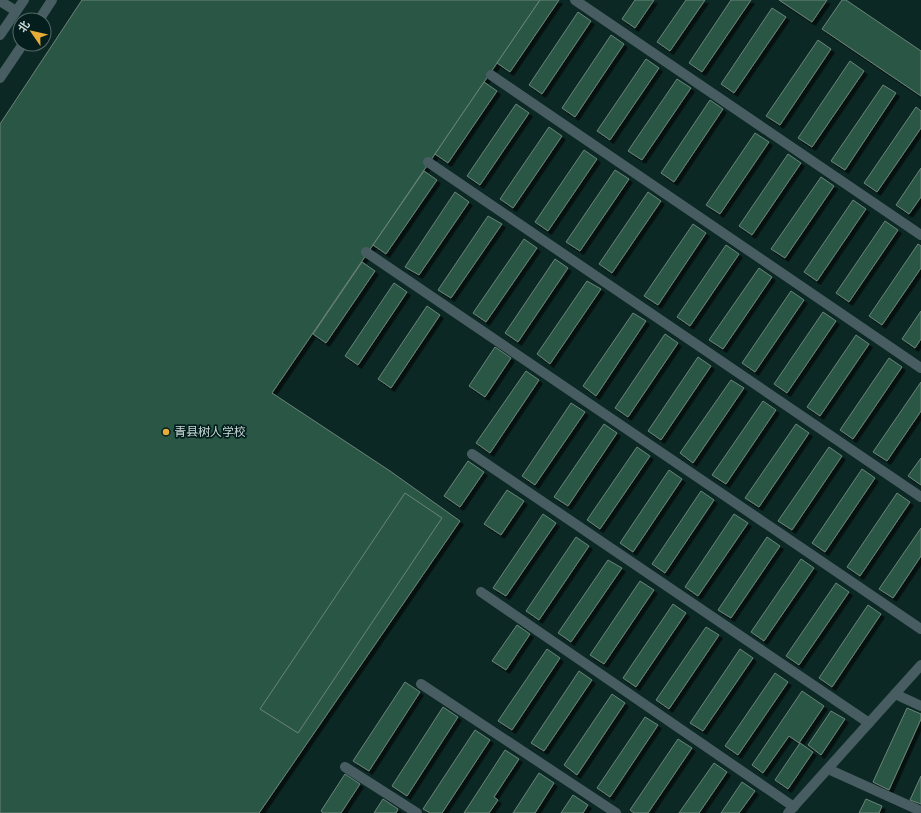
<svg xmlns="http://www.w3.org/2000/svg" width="921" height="813" viewBox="0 0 921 813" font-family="Ubuntu,'Noto Sans SC',sans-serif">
  <defs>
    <filter id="shadow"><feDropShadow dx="3.5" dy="3.5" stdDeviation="0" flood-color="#0009"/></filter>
  </defs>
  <rect width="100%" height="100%" fill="#0c2825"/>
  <!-- building -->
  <g fill="#2b5645" stroke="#6b8478" filter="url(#shadow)">
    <polygon points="82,0 540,0 272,393 390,471 460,521 259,813 0,813 0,124"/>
    <polygon points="540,0 559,0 510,72 497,63"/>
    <polygon points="635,0 654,0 635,28 622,19"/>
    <polygon points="686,0 705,0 670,51 657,42"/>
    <polygon points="731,0 751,0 702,72 689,63"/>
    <polygon points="779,0 827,0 812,22"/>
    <polygon points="842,0 846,0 921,51 921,96 822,29"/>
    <polygon points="772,8 786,17 734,93 721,84"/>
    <polygon points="578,12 591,21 542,94 529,85"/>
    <polygon points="611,35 624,44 575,117 562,108"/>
    <polygon points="818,40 831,49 780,125 766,116"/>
    <polygon points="646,59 659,68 610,140 597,131"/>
    <polygon points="850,61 864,71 812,147 798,138"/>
    <polygon points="677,79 691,88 642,160 628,151"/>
    <polygon points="484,82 497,91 448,163 435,154"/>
    <polygon points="883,85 896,93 845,170 831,161"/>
    <polygon points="710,100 723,109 674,182 661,173"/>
    <polygon points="516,104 529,113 480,185 467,176"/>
    <polygon points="916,107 921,111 921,128 877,192 864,183"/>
    <polygon points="549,127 562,136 513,208 500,199"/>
    <polygon points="755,133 769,142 720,214 706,205"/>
    <polygon points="584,150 597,159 548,231 535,222"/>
    <polygon points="788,154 801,163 752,235 739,226"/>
    <polygon points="921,168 921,197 909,214 896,205"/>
    <polygon points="615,170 629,179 580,251 566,242"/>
    <polygon points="424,171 437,180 386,254 373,245"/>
    <polygon points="821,177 834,186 785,258 771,249"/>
    <polygon points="455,192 469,202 419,275 405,267"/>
    <polygon points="648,192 661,201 612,273 599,264"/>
    <polygon points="853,200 866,209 817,281 804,272"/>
    <polygon points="488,216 502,224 451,298 438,290"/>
    <polygon points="885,221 898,230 849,302 836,293"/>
    <polygon points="693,224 706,233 658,305 644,296"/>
    <polygon points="524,239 537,248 486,322 473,313"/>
    <polygon points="918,244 921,246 921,268 882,325 869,316"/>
    <polygon points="726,245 739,254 690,326 677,317"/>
    <polygon points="555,259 568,268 518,342 505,333"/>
    <polygon points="362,262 375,271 326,343 313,334"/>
    <polygon points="759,268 772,277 723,349 709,340"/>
    <polygon points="587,281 601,289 550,364 537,354"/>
    <polygon points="394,283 407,292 358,365 345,356"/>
    <polygon points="791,291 804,300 755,372 742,363"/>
    <polygon points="427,306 440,315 391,388 378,379"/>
    <polygon points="921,311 921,339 915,348 902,339"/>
    <polygon points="823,312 836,321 787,393 774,384"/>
    <polygon points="633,313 646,321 596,396 583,386"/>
    <polygon points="665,334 678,343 628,417 615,408"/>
    <polygon points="856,335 869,344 820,416 807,407"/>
    <polygon points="495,347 511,358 485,397 469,386"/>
    <polygon points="698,357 711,366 661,440 648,431"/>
    <polygon points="889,358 902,367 853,439 840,430"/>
    <polygon points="526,371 539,380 490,453 476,443"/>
    <polygon points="731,380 744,388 693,463 680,453"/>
    <polygon points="921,382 921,411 887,461 873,452"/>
    <polygon points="763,401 776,410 726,484 712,475"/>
    <polygon points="571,403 585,412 535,485 522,476"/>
    <polygon points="604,424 617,433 568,506 554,497"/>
    <polygon points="796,424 809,433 759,507 745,498"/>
    <polygon points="637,447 650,456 600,529 587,520"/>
    <polygon points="829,447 842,456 792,530 778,521"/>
    <polygon points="921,458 921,485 908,476"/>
    <polygon points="468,461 484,472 460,507 444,496"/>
    <polygon points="862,469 875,478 825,552 812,543"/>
    <polygon points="669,470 682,479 633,552 620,543"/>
    <polygon points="507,490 524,501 501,535 484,524"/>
    <polygon points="701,491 714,500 665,573 652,564"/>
    <polygon points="405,493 442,518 298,733 260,709"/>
    <polygon points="897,493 910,502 860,576 847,567"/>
    <polygon points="543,514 556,523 506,596 493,588"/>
    <polygon points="734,514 748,523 698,596 685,587"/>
    <polygon points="921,528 921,556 893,598 879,589"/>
    <polygon points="576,537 589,546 539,620 526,611"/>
    <polygon points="767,537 780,546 731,618 718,610"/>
    <polygon points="801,559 814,568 764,641 751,632"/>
    <polygon points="608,560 622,568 571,642 558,633"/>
    <polygon points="640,581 654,590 604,664 590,655"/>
    <polygon points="836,583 849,592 799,665 786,656"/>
    <polygon points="673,604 686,613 636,687 623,678"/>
    <polygon points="868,605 881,614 832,687 819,678"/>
    <polygon points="517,625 530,634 506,670 492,661"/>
    <polygon points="706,627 719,635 669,709 656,700"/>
    <polygon points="547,649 560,658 512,730 498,721"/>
    <polygon points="740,649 753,658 703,731 690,723"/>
    <polygon points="579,671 592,680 544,751 531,743"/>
    <polygon points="775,673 788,682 738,755 725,746"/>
    <polygon points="405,682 420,692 369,771 353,761"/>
    <polygon points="802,691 824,706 799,743 789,736 763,773 752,765"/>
    <polygon points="612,694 625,703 577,775 564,765"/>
    <polygon points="443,707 458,717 407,796 392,786"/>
    <polygon points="907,708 921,714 921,719 889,790 873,782"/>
    <polygon points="831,711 845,719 821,755 808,745"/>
    <polygon points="645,717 658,725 610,797 597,788"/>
    <polygon points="475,730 490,740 442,813 430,813 423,809"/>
    <polygon points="678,739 692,748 648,813 634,813 630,810"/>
    <polygon points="800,743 813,752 788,789 775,780"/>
    <polygon points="505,750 519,759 494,797 498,800 489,813 464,813"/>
    <polygon points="714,763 727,772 699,813 679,813"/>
    <polygon points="539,773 554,783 535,813 513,813"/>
    <polygon points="345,774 360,784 341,813 323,813 321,811"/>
    <polygon points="921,776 921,804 910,800"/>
    <polygon points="742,782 755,791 739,813 721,813"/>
    <polygon points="573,795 588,805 583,813 561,813"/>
    <polygon points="383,799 398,809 396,813 374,813"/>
    <polygon points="866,799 882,806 879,813 859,813"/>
  </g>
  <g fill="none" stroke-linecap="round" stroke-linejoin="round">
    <!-- minor -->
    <g stroke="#485d61" stroke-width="10">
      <polyline points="575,0 921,235"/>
      <polyline points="0,1 16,11"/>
      <polyline points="39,20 52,0"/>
      <polyline points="0,35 24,0"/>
      <polyline points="491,75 921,368"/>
      <polyline points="0,78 23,44"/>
      <polyline points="428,162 921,497"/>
      <polyline points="366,252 921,629"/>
      <polyline points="472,454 869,723"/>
      <polyline points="481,592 794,807"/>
      <polyline points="421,684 616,813"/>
      <polyline points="895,694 921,706"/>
      <polyline points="345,767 417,813"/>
      <polyline points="828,769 921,811"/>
      <polyline points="788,813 921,665"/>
    </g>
  </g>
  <!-- markers -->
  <circle fill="#e6ac36" stroke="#031e1c" stroke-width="1.5" cx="166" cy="432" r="4"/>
  <g text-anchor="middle" stroke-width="3.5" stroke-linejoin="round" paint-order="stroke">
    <!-- poi labels -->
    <g font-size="12" fill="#cadad8" stroke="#031e1c" text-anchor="start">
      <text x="174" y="436">青县树人学校</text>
    </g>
  </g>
  <!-- north arrow -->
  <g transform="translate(32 32) rotate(304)"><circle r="19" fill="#031e1c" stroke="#536967"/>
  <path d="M0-3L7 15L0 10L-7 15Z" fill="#e6ac36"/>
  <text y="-6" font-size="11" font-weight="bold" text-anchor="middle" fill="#cadad8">北</text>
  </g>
</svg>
